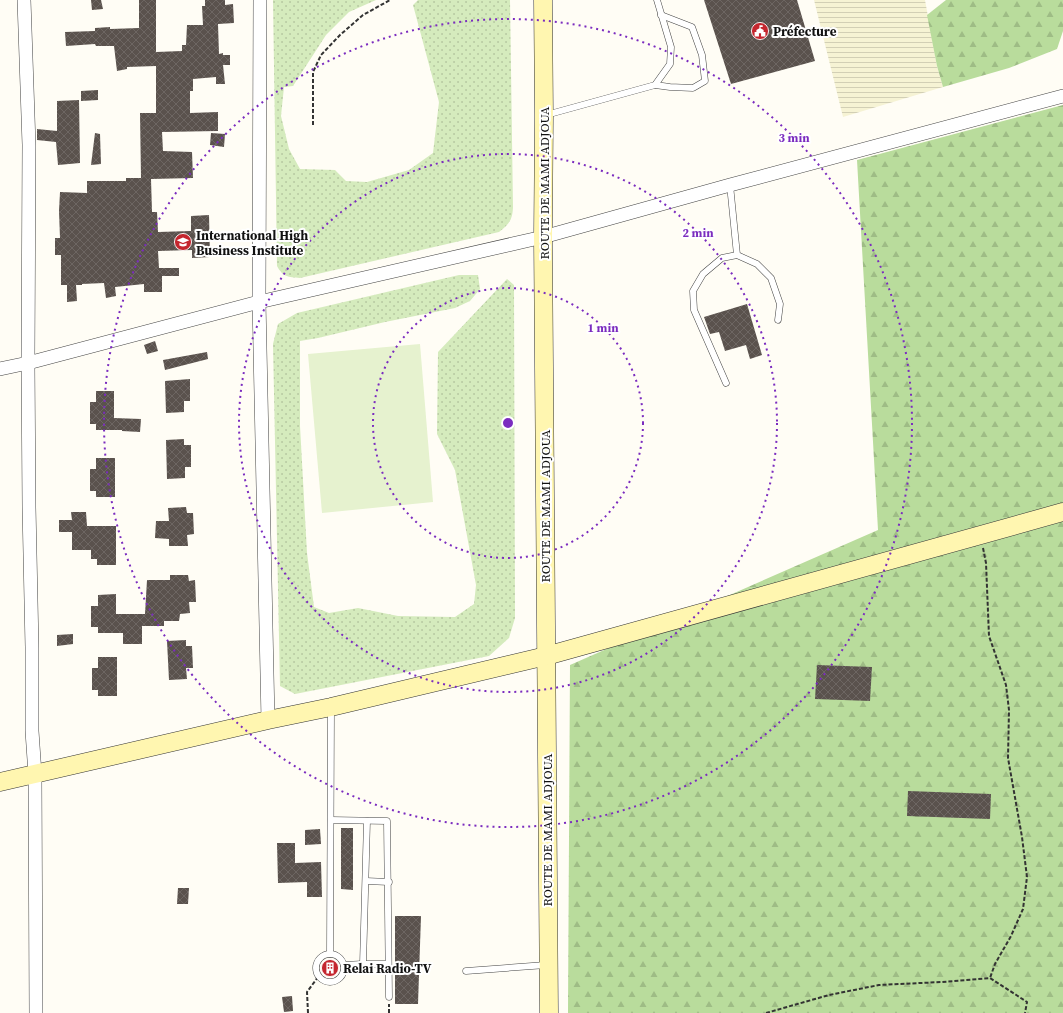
<svg xmlns="http://www.w3.org/2000/svg" width="1063" height="1013" viewBox="0 0 1063 1013" font-family="'Source Serif 4',serif">
  <defs>
    <pattern id="farmland-rules" width="6" height="5" patternUnits="userSpaceOnUse"><rect width="6" height="5" fill="#f6f3d4"/><path d="M0 2.5h6" fill="none" stroke="#d2cfb5"/></pattern>
    <pattern id="grass-dots" width="8" height="8" patternUnits="userSpaceOnUse"><rect width="8" height="8" fill="#d5ebbd"/><path d="M2 2h.1M6 6h.1" fill="none" stroke="#b6c8a1" stroke-width="1.8" stroke-linecap="round"/></pattern>
    <pattern id="forest-firs" width="22" height="20" patternUnits="userSpaceOnUse"><rect width="22" height="20" fill="#b9dc9c"/><path d="M5 1l3.5 6h-7zM16 11l3.5 6h-7z" fill="#9ebc85"/></pattern>
    <pattern id="building-cross-hatch" width="8" height="8" patternUnits="userSpaceOnUse"><rect width="8" height="8" fill="#5a524d"/><path d="M0 0l8 8M0 8l8-8" fill="none" stroke="#6d6662"/></pattern>
  </defs>
  <rect width="100%" height="100%" fill="#fffdf5"/>
  <!-- farmland -->
  <polygon fill="url(#farmland-rules)" points="814,0 925,0 937,66 943,87 843,117"/>
  <!-- grass -->
  <g fill="url(#grass-dots)">
    <path d="M273,0H376L349,12L326,35L293,86L284,87L281,116L289,149L300,169L335,170L346,181L367,182L409,170L433,153L439,102L413,5L418,0H510L513,208C512,221 509,224 499,232L300,278C288,277 283,277 277,266Z"/>
    <polygon points="459,275 478,275 480,289 470,301 455,308 385,322 318,338 300,341 300,426 307,553 314,607 329,613 358,608 398,616 455,617 474,604 476,585 455,470 437,434 438,352 507,279 514,285 515,618 509,638 489,656 295,694 280,686 273,344 278,324 297,313"/>
  </g>
  <!-- forest -->
  <g fill="url(#forest-firs)">
    <polygon points="946,0 1063,0 1063,31 1057,49 1009,68 943,87 937,66 927,15"/>
    <polygon points="1063,105 1063,1013 568,1013 570,665 878,530 857,160"/>
  </g>
  <!-- pitch -->
  <polygon fill="#e6f2cf" points="420,344 433,502 322,513 308,354"/>
  <!-- building -->
  <g fill="url(#building-cross-hatch)">
    <polygon points="91,0 101,0 103,9 92,10"/>
    <polygon points="139,0 156,0 156,52 182,51 182,45 186,45 187,25 203,25 202,6 205,6 205,0 225,0 225,5 233,4 234,23 218,24 219,54 223,53 223,55 230,55 230,65 223,65 225,84 216,84 216,77 193,79 193,91 190,91 190,113 218,112 218,131 162,132 163,151 192,152 193,178 151,179 152,212 157,212 158,232 191,231 191,216 209,215 210,257 192,258 192,250 158,251 159,268 179,268 179,276 162,276 162,292 144,292 144,284 115,287 116,296 106,298 104,283 82,284 82,285 76,285 77,301 67,302 67,285 61,285 61,255 55,255 55,238 60,238 59,211 60,192 87,193 87,181 126,181 126,178 141,178 140,113 156,113 156,66 127,67 127,69 117,71 114,46 96,46 95,44 66,46 65,32 95,31 95,28 110,27 110,29 139,28"/>
    <polygon points="704,0 797,0 815,61 731,84"/>
    <polygon points="98,90 98,100 81,101 81,91"/>
    <polygon points="79,100 80,163 58,165 56,142 37,140 37,129 57,131 57,101"/>
    <polygon points="95,133 100,134 101,164 91,165"/>
    <polygon points="211,133 225,134 224,147 210,145"/>
    <polygon points="747,304 762,355 750,359 746,345 725,351 719,332 710,334 704,317"/>
    <polygon points="155,341 158,351 147,354 144,345"/>
    <polygon points="207,352 208,359 165,370 163,360"/>
    <polygon points="190,379 190,401 184,401 184,412 166,413 165,381"/>
    <polygon points="96,391 114,391 114,418 141,419 140,432 122,431 122,430 96,430 96,424 90,424 90,402 96,402"/>
    <polygon points="184,439 184,445 191,445 191,467 185,467 185,478 167,479 166,440"/>
    <polygon points="96,458 115,458 115,497 96,497 96,491 90,491 90,469 96,469"/>
    <polygon points="186,507 187,513 193,513 194,534 187,535 188,546 169,546 169,539 155,538 156,521 169,521 168,508"/>
    <polygon points="71,512 86,512 87,526 116,526 116,565 97,565 97,559 91,559 91,550 72,550 72,532 59,532 59,520 72,520"/>
    <polygon points="170,575 188,575 189,581 195,580 196,602 189,602 190,613 180,614 179,621 164,621 164,626 142,626 142,644 123,644 123,633 98,633 98,627 91,627 91,606 98,606 98,595 116,594 116,614 145,614 147,580 170,580"/>
    <polygon points="73,634 73,644 57,646 57,635"/>
    <polygon points="186,640 186,646 192,646 193,668 186,668 187,679 169,680 167,641"/>
    <polygon points="98,657 117,657 117,696 98,696 98,690 92,690 92,668 98,668"/>
    <polygon points="817,665 872,667 870,701 815,699"/>
    <polygon points="908,791 991,794 990,819 907,816"/>
    <polygon points="341,828 353,828 353,890 341,889"/>
    <polygon points="320,829 321,844 305,845 305,830"/>
    <polygon points="277,843 295,843 295,863 321,862 322,897 307,897 307,882 278,883"/>
    <polygon points="178,888 189,888 188,904 177,904"/>
    <polygon points="395,916 421,916 418,1004 395,1004"/>
    <circle cx="330" cy="967" r="5.5"/>
    <polygon points="292,996 293,1011 284,1012 282,997"/>
  </g>
  <g fill="none" stroke-linecap="round" stroke-linejoin="round">
    <!-- lane casing -->
    <g stroke="#444" stroke-width="7">
      <g id="lane">
        <polyline points="655,85 670,87 693,88 705,81 702,55 692,27 661,15"/>
        <polyline points="546,115 655,85 670,64 671,47 657,0"/>
        <polyline points="737,255 757,264 771,278 780,304 778,320"/>
        <polyline points="726,383 694,310 693,291 703,274 722,258 737,255 730,185"/>
        <polyline points="331,820 387,821 389,997"/>
        <polyline points="366,881 389,882"/>
        <circle cx="330" cy="968" r="14"/>
        <polyline points="330,954 331,709"/>
        <polyline points="363,964 367,821"/>
        <polyline points="344,965 363,964 388,964"/>
        <polyline points="466,971 546,965"/>
      </g>
    </g>
    <!-- street casing -->
    <g stroke="#444" stroke-width="14">
      <g id="street">
        <polyline points="24,0 29,145 28,363 29,507 32,647 32,731 35,774 36,1013"/>
        <polyline points="260,0 259,302 268,720"/>
        <polyline points="0,369 28,363 259,302 543,237 730,185 1063,96"/>
      </g>
    </g>
    <!-- secondary casing -->
    <g stroke="#333" stroke-width="19">
      <g id="secondary">
        <polyline points="543,0 544,116 543,237 549,1013"/>
        <polyline points="0,782 268,720 331,707 546,656 1063,512"/>
      </g>
    </g>
    <!-- path -->
    <g stroke="#333" stroke-width="2" stroke-dasharray="4 2" stroke-linecap="butt">
      <polyline points="313,125 313,72 321,55 340,35 363,15 390,0"/>
      <polyline points="983,548 986,563 989,636 1006,685 1009,710 1008,758 1022,837 1027,877 1023,909 1011,936 995,964 990,978"/>
      <polyline points="308,1013 307,992 318,977"/>
      <polyline points="389,1013 389,1004"/>
      <polyline points="766,1013 829,995 879,985 942,982 990,978 1027,1002 1025,1013"/>
    </g>
    <!-- lane -->
    <use href="#lane" stroke="#fff" stroke-width="6"/>
    <!-- street -->
    <use href="#street" stroke="#fff" stroke-width="13"/>
    <!-- secondary -->
    <use href="#secondary" stroke="#fff6b0" stroke-width="18"/>
  </g>
  <!-- distance rings -->
  <g fill="none" stroke="#7b2cbf" stroke-width="2" stroke-dasharray="2 4">
    <circle cx="508" cy="423" r="135"/>
    <circle cx="508" cy="423" r="269"/>
    <circle cx="508" cy="423" r="404"/>
  </g>
  <!-- icons -->
  <defs>
    <g id="civic-disc" transform="scale(0.9)"><circle r="9.5" fill="#c4262e" stroke="#fff"/><path d="M-.6-6.5H3V-4.5H.6V-3L4-1V1h2V6H-6V1h2V-1L-.6-3ZM-1.2 2.5V6h2.4V2.5Z" fill="#fff"/></g>
    <g id="university-disc" transform="scale(0.9)"><circle r="9.5" fill="#c4262e" stroke="#fff"/><path d="M0-5L7-2L0 1L-7-2ZM-4 1L0 2.5L4 1V4Q0 6-4 4Z" fill="#fff"/></g>
    <g id="building-disc" transform="scale(0.9)"><circle r="9.5" fill="#c4262e" stroke="#fff"/><path d="M-4-6H4V6H1V3H-1V6H-4ZM-2.5-4.3h1.7v1.8h-1.7ZM.8-4.3h1.7v1.8H.8ZM-2.5-1h1.7V.8h-1.7ZM.8-1h1.7V.8H.8Z" fill="#fff"/></g>
  </defs>
  <g fill-rule="evenodd">
    <use href="#civic-disc" x="760" y="31"/>
    <use href="#university-disc" x="183" y="242"/>
    <use href="#building-disc" x="330" y="968"/>
  </g>
  <g text-anchor="middle" stroke-width="4" stroke-linejoin="round" paint-order="stroke">
    <!-- poi labels -->
    <g font-size="13" font-weight="bold" fill="#111" stroke="#fff" text-anchor="start">
      <text x="773" y="36">Préfecture</text>
      <text x="196" y="240">International High<tspan x="196" dy="15">Business Institute</tspan></text>
      <text x="343" y="973">Relai Radio-TV</text>
    </g>
    <!-- street labels -->
    <g font-size="13" fill="#111" stroke="#fff">
      <text transform="translate(544 183) rotate(-90)" y="5">ROUTE DE MAMI ADJOUA</text>
      <text transform="translate(545 506) rotate(-90)" y="5">ROUTE DE MAMI ADJOUA</text>
      <text transform="translate(547 830) rotate(-90)" y="5">ROUTE DE MAMI ADJOUA</text>
    </g>
  </g>
  <circle cx="508" cy="423" r="6" fill="#7b2cbf" stroke="#fff" stroke-width="2"/>
  <g font-size="12" text-anchor="middle" font-weight="bold" fill="#7b2cbf" stroke="#fff" stroke-width="4" stroke-linejoin="round" paint-order="stroke">
    <text x="794" y="142">3 min</text>
    <text x="698" y="237">2 min</text>
    <text x="603" y="332">1 min</text>
  </g>
</svg>
